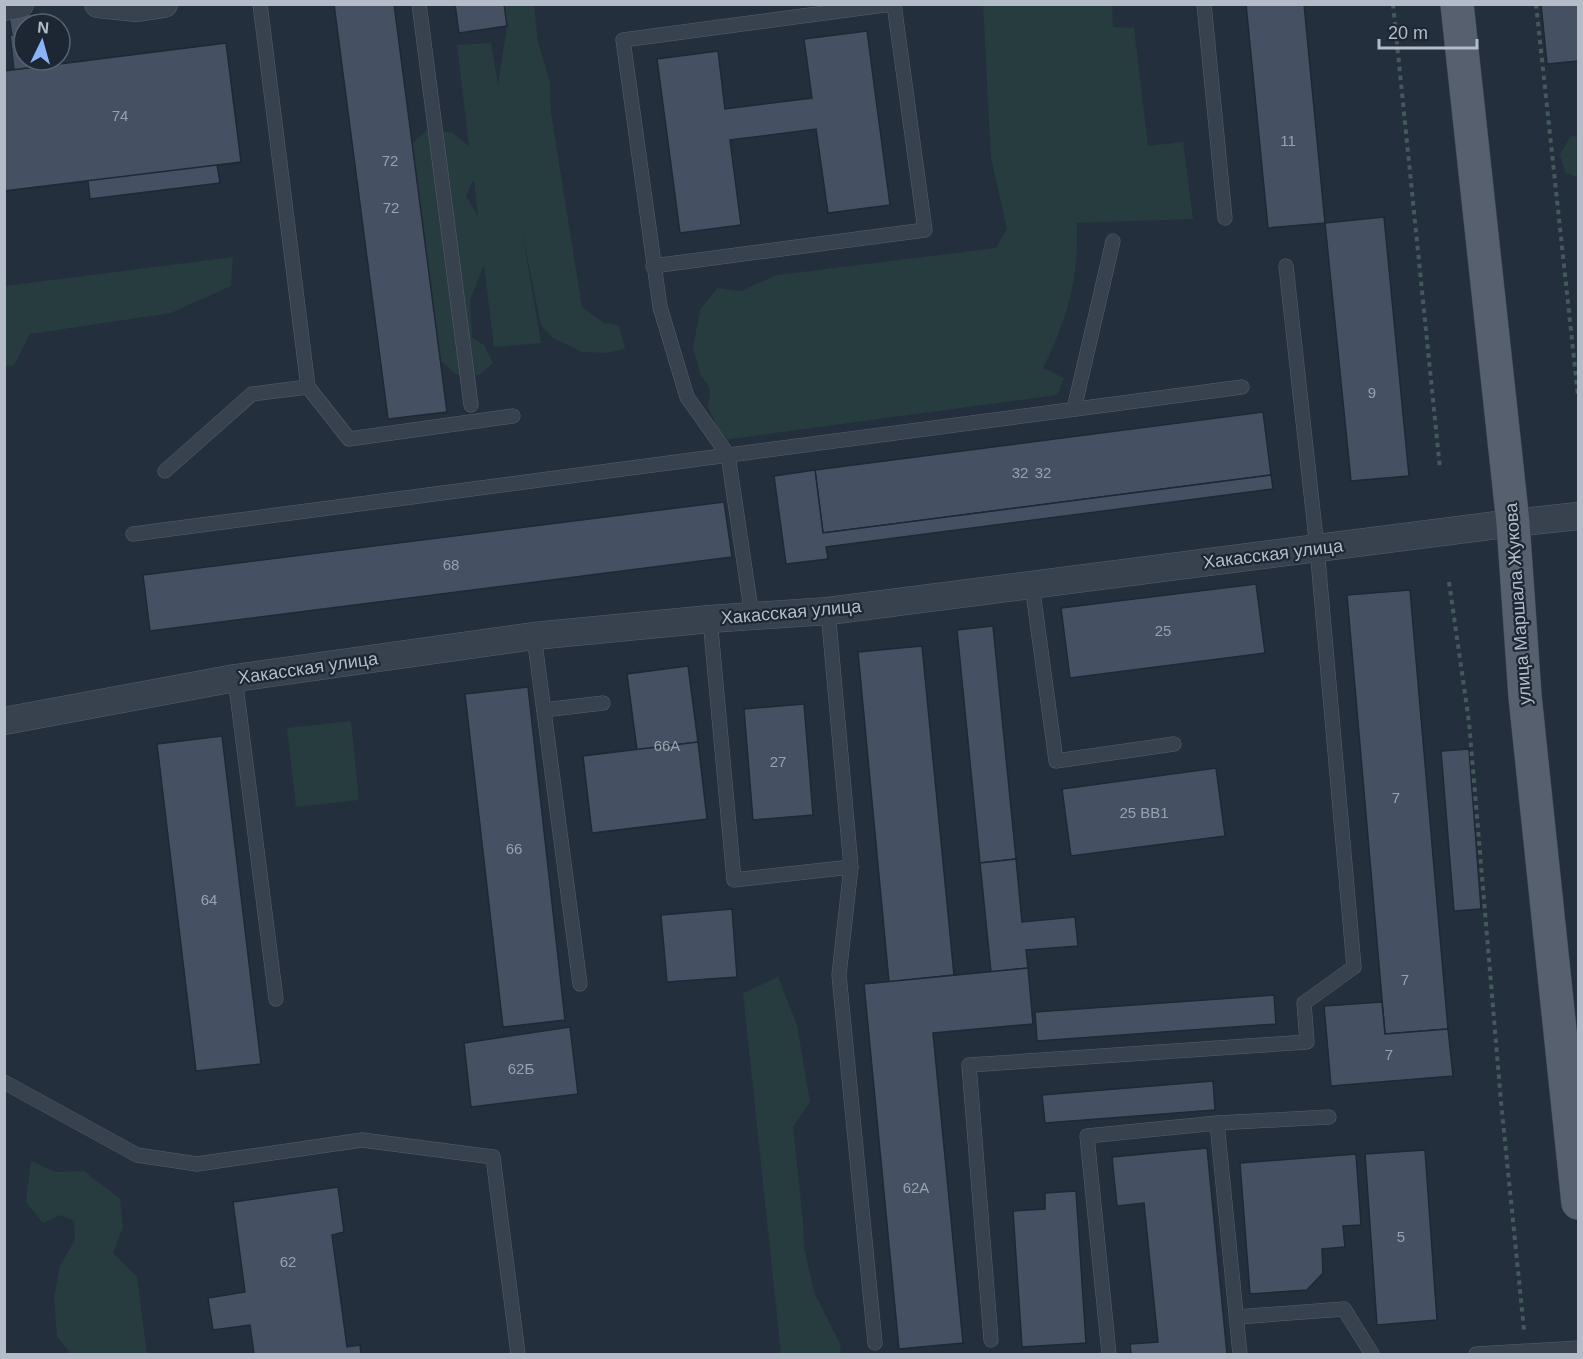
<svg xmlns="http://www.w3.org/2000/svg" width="1583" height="1359" viewBox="0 0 1583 1359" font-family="Arial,sans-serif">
  <rect width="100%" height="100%" fill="#242f3e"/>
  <!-- green -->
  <g fill="#263c3f" fill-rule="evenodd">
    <path d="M504,5H534L538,42L550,83L551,113L582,307L604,323L619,325L625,349L606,353L582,352L553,338L541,325L522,231L541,343L494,347L484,265L470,300L472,338L484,345L493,363L479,375L456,374L441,361L411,145L428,129L453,133L469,146L457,45L491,43L498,85L507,26ZM473,181H474L478,216L466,196Z"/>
    <path d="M983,5H1112L1113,27L1134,28L1148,146L1183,142L1193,219L1077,223C1077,239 1077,255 1075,271C1071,305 1058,338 1043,368L1064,378L1057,395L723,440L708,407L710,394L709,386L701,376L693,348L700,310L717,288L741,291L777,275L996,248L1007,229L991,158Z"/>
    <polygon points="1571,136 1578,137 1578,178 1565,172 1560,154"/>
    <polygon points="233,257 231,286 171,313 30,334 14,365 5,367 5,286"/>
    <polygon points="351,721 359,800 296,807 287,728"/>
    <polygon points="778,977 797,1025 810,1102 793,1127 803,1221 804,1247 814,1292 840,1344 841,1354 781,1354 743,993"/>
    <polygon points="31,1161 56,1172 84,1171 120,1199 123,1227 113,1253 137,1277 147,1354 71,1354 57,1337 54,1297 60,1266 75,1240 74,1221 61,1215 43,1223 26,1202"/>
  </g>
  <!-- building -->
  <g fill="#455162" stroke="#1f2835" stroke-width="1.5">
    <polygon points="334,4 394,4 447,412 388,419"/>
    <polygon points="455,4 504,4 507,26 459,33"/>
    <polygon points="1246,4 1304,4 1325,223 1268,228"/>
    <polygon points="1541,4 1578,4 1578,61 1547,64"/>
    <polygon points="39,13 40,24 24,24 24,60 44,60 45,66 226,43 241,162 217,165 220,183 90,199 88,181 4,191 4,71 14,70 10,35 12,35 9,17"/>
    <polygon points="867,31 890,205 828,213 816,129 730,140 741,225 680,233 657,59 718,51 725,109 812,98 804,39"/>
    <polygon points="226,43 241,162 4,191 4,71"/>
    <polygon points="1384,217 1409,476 1351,481 1325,223"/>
    <polygon points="1263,412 1271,475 823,533 815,470"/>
    <polygon points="815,470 823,533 1271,475 1273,489 826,547 828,559 786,564 774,476"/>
    <polygon points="724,502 732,557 150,631 143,575"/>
    <polygon points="1256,584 1265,653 1070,678 1061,608"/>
    <polygon points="1410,590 1448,1029 1385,1034 1347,595"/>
    <polygon points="993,626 1016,859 980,863 957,630"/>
    <polygon points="922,646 954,975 889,982 858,652"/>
    <polygon points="688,666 707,819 592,833 583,756 637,750 627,674"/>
    <polygon points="688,666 698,742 637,750 627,674"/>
    <polygon points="528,687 565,1020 503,1027 465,694"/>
    <polygon points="804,704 813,815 753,820 744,709"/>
    <polygon points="222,736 261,1064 196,1071 157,744"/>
    <polygon points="698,742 707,819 592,833 583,756"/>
    <polygon points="1469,749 1481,909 1454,911 1441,751"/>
    <polygon points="1216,768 1225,836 1071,856 1062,789"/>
    <polygon points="1016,859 1022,922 1075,917 1078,946 1026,950 1028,968 991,972 980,863"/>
    <polygon points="732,909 737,977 667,982 661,915"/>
    <polygon points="1028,968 1033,1024 933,1033 963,1343 899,1349 864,984"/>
    <polygon points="1274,995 1276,1024 1037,1041 1035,1012"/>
    <polygon points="1382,1002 1385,1034 1448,1029 1453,1076 1331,1086 1324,1006"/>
    <polygon points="570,1027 578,1094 471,1107 464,1043"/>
    <polygon points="1213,1081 1215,1110 1045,1123 1042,1095"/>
    <polygon points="1207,1148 1227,1354 1131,1354 1130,1344 1158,1342 1144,1203 1117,1206 1112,1157"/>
    <polygon points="1425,1150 1437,1320 1377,1325 1365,1154"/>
    <polygon points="1356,1154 1361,1225 1343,1226 1345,1247 1322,1249 1323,1273 1307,1290 1250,1294 1240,1163"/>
    <polygon points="338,1187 344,1232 332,1235 347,1347 360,1345 361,1354 254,1354 250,1325 213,1330 208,1298 245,1292 233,1202"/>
    <polygon points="1076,1191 1086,1343 1022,1347 1013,1211 1045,1209 1045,1193"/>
  </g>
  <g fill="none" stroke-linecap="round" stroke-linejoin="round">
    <!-- lane casing -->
    <g stroke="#565f6c" stroke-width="15">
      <g id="lane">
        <polyline points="260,4 308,387 349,439 513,416"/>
        <polyline points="419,4 471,405"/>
        <polyline points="1204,4 1225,218"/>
        <polyline points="653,266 925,230 894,4"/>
        <polyline points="1074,409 1113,241"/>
        <polyline points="165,471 252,394 308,387"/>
        <polyline points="133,534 1242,387"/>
        <polyline points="1032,585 1056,761 1174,744"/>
        <polyline points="828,611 851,867 839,975 875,1343"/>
        <polyline points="752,616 728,455 687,397 660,307 623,40 892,4"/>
        <polyline points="710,619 734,880 851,867"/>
        <polyline points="534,636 580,984"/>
        <polyline points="235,678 276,999"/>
        <polyline points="544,710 603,703"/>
        <polyline points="4,1082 137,1155 197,1164 362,1140 493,1157 518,1354"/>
        <polyline points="1217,1123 1329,1117"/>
        <polyline points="1237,1317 1344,1309 1372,1354"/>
        <polyline points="991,1340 969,1065 1307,1042 1304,1003 1354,967 1317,548 1286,266"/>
        <polyline points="1109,1354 1087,1136 1217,1123 1240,1354"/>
        <polyline points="1476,1354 1578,1348"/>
      </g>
    </g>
    <!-- street casing -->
    <g stroke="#565f6c" stroke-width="28">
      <g id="street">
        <polyline points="98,4 137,8 164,4"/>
        <polyline points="4,7 20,4"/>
        <polyline points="4,721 235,678 534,636 710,619 828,611 1513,523 1578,516"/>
      </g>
    </g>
    <!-- primary casing -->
    <g stroke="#414a57" stroke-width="34">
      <polyline id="primary" points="1457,4 1513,523 1525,696 1578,1203"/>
    </g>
    <!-- path -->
    <g stroke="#44595c" stroke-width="4" stroke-dasharray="4.5 4.5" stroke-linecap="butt">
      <polyline points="1393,4 1440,469"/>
      <polyline points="1536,4 1578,396"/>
      <polyline points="1449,582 1469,722 1501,1102 1524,1330"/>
    </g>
    <!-- lane -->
    <use href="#lane" stroke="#38414e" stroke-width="14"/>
    <!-- street -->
    <use href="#street" stroke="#38414e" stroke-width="27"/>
    <!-- primary -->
    <use href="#primary" stroke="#56606e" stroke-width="33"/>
  </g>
  <g text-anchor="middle" stroke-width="4.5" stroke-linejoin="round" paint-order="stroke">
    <!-- number labels -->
    <g font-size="15" fill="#98a1af">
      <text x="120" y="121">74</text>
      <text x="1288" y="146">11</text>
      <text x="390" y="166">72</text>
      <text x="391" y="213">72</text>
      <text x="1372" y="398">9</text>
      <text x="1020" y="478">32</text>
      <text x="1043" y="478">32</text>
      <text x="451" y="570">68</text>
      <text x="1163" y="636">25</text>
      <text x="667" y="751">66А</text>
      <text x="778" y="767">27</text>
      <text x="1396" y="803">7</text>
      <text x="1144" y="818">25 ВВ1</text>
      <text x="514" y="854">66</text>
      <text x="209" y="905">64</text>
      <text x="1405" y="985">7</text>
      <text x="1389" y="1060">7</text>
      <text x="521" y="1074">62Б</text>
      <text x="916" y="1193">62А</text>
      <text x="1401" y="1242">5</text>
      <text x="288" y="1267">62</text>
    </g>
    <!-- street labels -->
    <g font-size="18" fill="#b4bcc9" stroke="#1d2633">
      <text transform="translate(1273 554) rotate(-7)" y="6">Хакасская улица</text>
      <text transform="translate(1518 604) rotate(-94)" y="6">улица Маршала Жукова</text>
      <text transform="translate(791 612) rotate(-5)" y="6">Хакасская улица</text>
      <text transform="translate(308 668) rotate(-8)" y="6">Хакасская улица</text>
    </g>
  </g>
  <!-- border -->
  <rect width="1583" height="1359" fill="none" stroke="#b4bcc9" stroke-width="12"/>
  <!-- north arrow -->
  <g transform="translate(42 42) rotate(5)"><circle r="28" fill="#1d2633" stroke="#59626f" stroke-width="1.5"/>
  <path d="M0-4.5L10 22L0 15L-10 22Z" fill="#8ab4f8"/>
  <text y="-9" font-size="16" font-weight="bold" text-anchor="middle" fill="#b4bcc9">N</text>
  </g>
  <!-- scale -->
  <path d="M1379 39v9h98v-9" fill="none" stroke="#b4bcc9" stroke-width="3"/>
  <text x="1388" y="39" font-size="18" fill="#b4bcc9" stroke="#1d2633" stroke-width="4.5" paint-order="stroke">20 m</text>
</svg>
